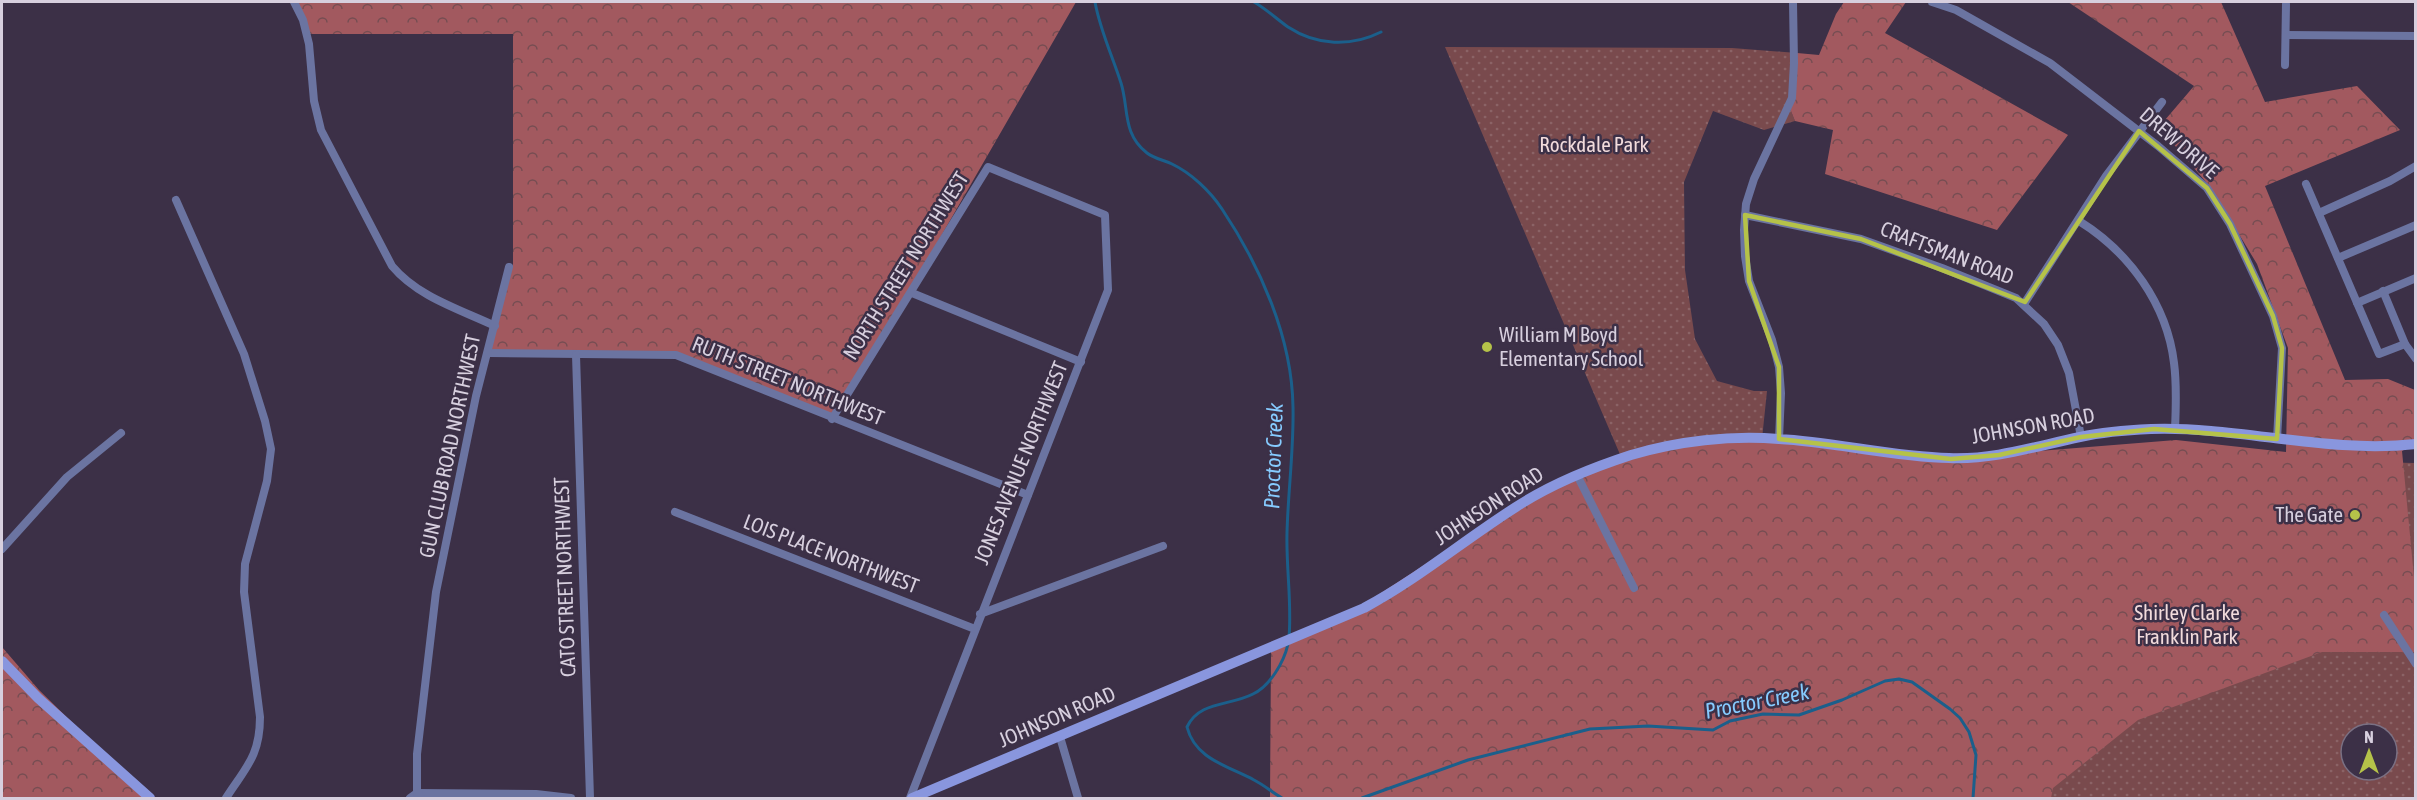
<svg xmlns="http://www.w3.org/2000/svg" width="2417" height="800" viewBox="0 0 2417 800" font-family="'Asap Condensed',sans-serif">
  <defs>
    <pattern id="green-dots" width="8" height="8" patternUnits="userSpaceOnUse" patternTransform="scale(1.5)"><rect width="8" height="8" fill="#794a4d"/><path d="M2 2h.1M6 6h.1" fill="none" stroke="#8b6366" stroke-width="1.8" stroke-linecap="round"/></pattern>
    <pattern id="forest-crowns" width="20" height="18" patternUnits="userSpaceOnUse" patternTransform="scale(1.5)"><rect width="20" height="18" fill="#a2595f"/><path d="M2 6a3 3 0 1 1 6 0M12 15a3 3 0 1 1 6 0" fill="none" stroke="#764d52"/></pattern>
  </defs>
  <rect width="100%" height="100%" fill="#3c3047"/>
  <!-- green -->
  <g fill="url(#green-dots)" fill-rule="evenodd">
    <polygon points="1445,47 1732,48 1797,53 1789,106 1795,121 1764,130 1713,111 1684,182 1685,270 1695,339 1717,381 1754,391 1767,391 1762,439 1622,459"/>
    <path d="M2282,460L2415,463V798H1784ZM2351,734H2387V770H2351Z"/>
  </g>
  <!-- forest -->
  <g fill="url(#forest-crowns)">
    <polygon points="290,2 1076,2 835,420 674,357 489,356 513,265 513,34 307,34"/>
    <polygon points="1844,2 1906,2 1885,33 2068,135 1997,230 1825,174 1833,130 1795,121 1789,106 1797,53 1819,55 1836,14"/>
    <polygon points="2068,2 2221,2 2265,102 2357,86 2400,130 2265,186 2345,380 2388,379 2415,390 2415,444 2402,451 2415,588 2415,652 2322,652 2138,720 2053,788 2051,798 1270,798 1271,652 1332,625 1495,519 1584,471 1677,442 1762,439 1881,456 2039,451 2176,440 2286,452 2288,348 2257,264 2211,188 2159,127 2194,86"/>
    <polygon points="2,647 39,690 149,798 2,798"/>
  </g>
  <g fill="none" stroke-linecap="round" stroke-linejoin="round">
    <!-- stream -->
    <g stroke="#1b5f8b" stroke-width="3">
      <path d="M1095,2C1100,30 1112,55 1121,83C1129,108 1122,134 1147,153C1155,159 1164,160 1172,164C1191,173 1210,191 1222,209C1260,266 1292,337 1293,407C1294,449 1288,491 1287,533C1286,568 1292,603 1289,637"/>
      <path d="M1254,2C1266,9 1277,19 1288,27C1317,46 1351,47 1381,32"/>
      <path d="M1282,798C1273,793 1264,785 1254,780C1228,766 1195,759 1187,727C1199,701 1230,706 1253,694C1270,686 1284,662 1288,644"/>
      <polyline points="1362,798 1468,760 1590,729 1648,726 1713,730 1730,721 1763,714 1799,715 1842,700 1885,681 1899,679 1912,682 1950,709 1960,718 1969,732 1976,755 1973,798"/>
    </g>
    <!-- street -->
    <g stroke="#6b74a1" stroke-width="8">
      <path d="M294,2L303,20L309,44L314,101L321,130L392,266C418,297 459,309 495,326"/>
      <polyline points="1932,2 1956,10 2050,63 2158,146 2207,188 2230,224 2273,316 2282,348 2277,439"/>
      <polyline points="2286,35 2416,36"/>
      <polyline points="2285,65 2286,4"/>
      <polyline points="2306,184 2379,354 2405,344"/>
      <path d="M176,200L244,354L265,421L271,449L267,481L245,564L244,592L260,717C260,756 246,767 226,798"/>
      <polyline points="2319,213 2390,181 2416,166"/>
      <polyline points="1745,215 1861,239 1942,268 2016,298 2044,324 2058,345 2069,373 2081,437"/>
      <path d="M2079,221C2129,252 2167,304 2174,363C2177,385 2176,407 2175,429"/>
      <polyline points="2338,258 2416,225"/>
      <polyline points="2383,291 2405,344 2416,359"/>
      <polyline points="912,293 1081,362"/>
      <polyline points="2357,303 2416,278"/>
      <polyline points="2024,304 2106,176 2162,102"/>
      <polyline points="489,353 676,355 1028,495"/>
      <polyline points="576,355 590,798"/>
      <polyline points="832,419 988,167 1105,215 1108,290 910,798"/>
      <polyline points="1779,439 1781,393 1779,367 1772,340 1749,281 1745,256 1744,230 1746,204 1754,179 1792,98 1794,63 1793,2"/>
      <polyline points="1577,475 1634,588"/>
      <polyline points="675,512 975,629"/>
      <polyline points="2,549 67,477 121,433"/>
      <polyline points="980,614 1163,546"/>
      <polyline points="2384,615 2416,664"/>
      <polyline points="1060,737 1078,798"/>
      <polyline points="410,798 417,793 536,794 571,798"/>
      <polyline points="421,798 417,793 417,754 436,592 476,396 509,267"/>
    </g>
    <!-- secondary -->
    <g stroke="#8996de" stroke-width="10">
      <polyline points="2,661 38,698 150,798"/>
      <path d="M912,798L1364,608C1418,579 1464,540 1516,507C1551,484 1591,468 1631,455C1678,441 1731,435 1779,439C1836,442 1892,457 1949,458C1994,460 2036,446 2080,437C2103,432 2127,430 2151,429C2240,426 2327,454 2416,444"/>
    </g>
  </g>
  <!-- marked area -->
  <path fill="none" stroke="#b5c249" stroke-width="4.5" stroke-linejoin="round" d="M2139,131L2207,188L2230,224L2273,316L2282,348L2277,439L2154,429L2081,437L1999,455L1951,459L1779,439V367L1749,281L1745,215L1861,239L2025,302Z"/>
  <!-- markers -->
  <g fill="#b5c249" stroke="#3c3047" stroke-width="2">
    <circle cx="1487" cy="347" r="6"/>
    <circle cx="2355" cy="515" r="6"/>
  </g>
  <g text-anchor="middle" stroke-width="5" stroke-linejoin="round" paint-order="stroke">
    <!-- street labels -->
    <g font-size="21" fill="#d7cfde" stroke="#3c3047">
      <text transform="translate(2179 143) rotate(41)" y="7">DREW DRIVE</text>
      <text transform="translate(1947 253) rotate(21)" y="7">CRAFTSMAN ROAD</text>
      <text transform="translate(906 266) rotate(-58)" y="7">NORTH STREET NORTHWEST</text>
      <text transform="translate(788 381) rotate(22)" y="7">RUTH STREET NORTHWEST</text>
      <text transform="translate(2033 426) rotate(-10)" y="7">JOHNSON ROAD</text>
      <text transform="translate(450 446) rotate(-78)" y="7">GUN CLUB ROAD NORTHWEST</text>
      <text transform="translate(1021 463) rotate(-68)" y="7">JONES AVENUE NORTHWEST</text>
      <text transform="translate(1489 506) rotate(-33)" y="7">JOHNSON ROAD</text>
      <text transform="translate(831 554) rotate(21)" y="7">LOIS PLACE NORTHWEST</text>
      <text transform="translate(565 577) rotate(-92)" y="7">CATO STREET NORTHWEST</text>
      <text transform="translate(1057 717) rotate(-23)" y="7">JOHNSON ROAD</text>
    </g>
    <!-- park labels -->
    <g font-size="21" fill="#f2dbdc" stroke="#3c3047">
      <text x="1594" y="152">Rockdale Park</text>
      <text x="2187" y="620">Shirley Clarke<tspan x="2187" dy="24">Franklin Park</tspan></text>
    </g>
    <!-- poi labels -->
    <g font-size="21" fill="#d7cfde" stroke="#3c3047" text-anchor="start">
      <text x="1499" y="342">William M Boyd<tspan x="1499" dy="24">Elementary School</tspan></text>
      <text x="2343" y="522" text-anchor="end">The Gate</text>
    </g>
    <!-- water labels -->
    <g font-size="22" font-style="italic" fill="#86cbff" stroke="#3c3047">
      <text transform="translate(1273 456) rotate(-88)" y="8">Proctor Creek</text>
      <text transform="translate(1757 701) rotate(-11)" y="8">Proctor Creek</text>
    </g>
  </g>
  <!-- border -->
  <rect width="2417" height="800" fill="none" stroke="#d7cfde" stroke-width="6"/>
  <!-- north arrow -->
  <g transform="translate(2369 752)"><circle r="28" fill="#3c3047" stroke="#7a7083" stroke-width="1.5"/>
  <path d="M0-4.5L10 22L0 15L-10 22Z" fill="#b5c249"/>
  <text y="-9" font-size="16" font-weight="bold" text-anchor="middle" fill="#d7cfde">N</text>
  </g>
</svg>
